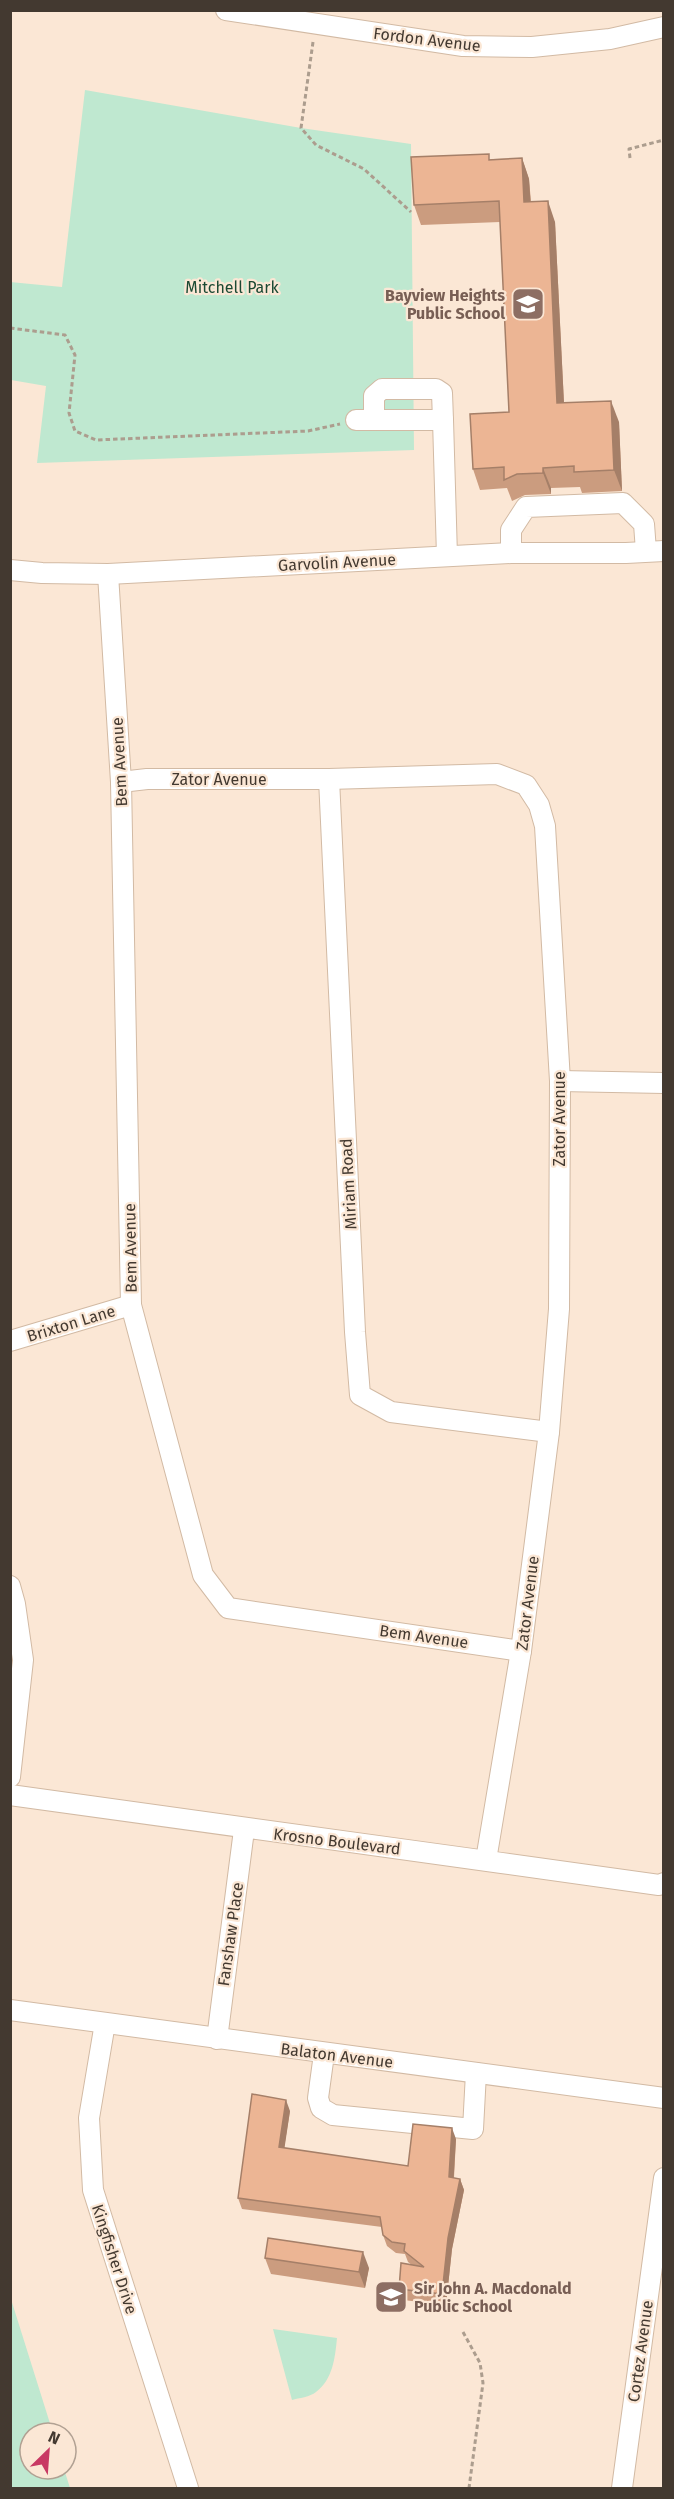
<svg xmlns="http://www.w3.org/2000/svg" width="674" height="2499" viewBox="0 0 674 2499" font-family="'Fira Sans',sans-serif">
  <rect width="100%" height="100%" fill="#fbe7d5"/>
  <!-- green -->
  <g fill="#bfe8d0">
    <polygon points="85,90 301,128 411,144 414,450 37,463 46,386 11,380 10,282 62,287"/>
    <polygon points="10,2296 53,2433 30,2433 30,2469 64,2469 70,2488 11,2488"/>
    <path d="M273,2329L337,2338C335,2358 333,2379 316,2392C310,2397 299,2398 292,2400Z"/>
  </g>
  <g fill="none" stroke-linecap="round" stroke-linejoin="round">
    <!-- minor casing -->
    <g stroke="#d2baa4" stroke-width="22">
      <g id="minor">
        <polyline points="226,10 463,46 532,47 610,39 664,27"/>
        <polyline points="356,420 443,420 447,556"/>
        <polyline points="374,420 374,396 382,389 436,389 442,393 443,420"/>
        <polyline points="511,553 511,530 526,507 623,503 644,524 646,551"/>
        <polyline points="10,570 42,573 108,574 511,553 626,553 664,551"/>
        <polyline points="108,574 121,782 131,1305 203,1575 228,1608 521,1651"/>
        <polyline points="329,779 355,1332 360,1395 391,1412 549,1432"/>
        <polyline points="121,782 147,779 329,779 497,774 526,785 539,805 545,826 560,1081 559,1309 549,1432 521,1651 486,1860"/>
        <polyline points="560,1081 664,1083"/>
        <polyline points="10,1341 131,1305"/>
        <polyline points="10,1586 15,1604 23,1660 10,1777"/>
        <path d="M10,1795C227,1827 443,1854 659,1885L664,1883"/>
        <polyline points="10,2010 664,2098"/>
        <polyline points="105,2023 89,2118 93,2190 188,2488"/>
        <polyline points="217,2039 244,1830"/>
        <polyline points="324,2054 318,2098 321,2108 333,2115 473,2129 476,2073"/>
        <polyline points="622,2488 664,2178"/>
      </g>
    </g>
    <!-- path -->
    <g stroke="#ac9d8e" stroke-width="3" stroke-dasharray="4.5 3" stroke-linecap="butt">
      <polyline points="313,42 301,128 316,145 364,169 411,212"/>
      <polyline points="630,158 629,149 664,140"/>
      <polyline points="10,328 65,335 75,355 69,413 75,431 96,440 308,431 340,424"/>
      <polyline points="463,2332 480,2363 483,2383 469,2488"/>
    </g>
    <!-- minor -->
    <use href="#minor" stroke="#fff" stroke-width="20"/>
  </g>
  <!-- wall -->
  <g fill="#cb9c7f">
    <polygon points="522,158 529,179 531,202 555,222 564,403 619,422 622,491 582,493 580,487 551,488 551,494 525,495 512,501 507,488 480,490 473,469 509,412 500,222 421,225 414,205 491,159"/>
    <polygon points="290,2111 284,2148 408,2166 456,2139 454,2178 460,2179 464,2190 452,2249 446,2305 403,2300 399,2289 412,2265 408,2262 405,2254 396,2253 387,2246 383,2235 382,2227 242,2209 238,2198"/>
    <polygon points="265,2258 369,2268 365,2288 271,2274"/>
  </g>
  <!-- shaded-wall -->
  <g fill="#a57f68">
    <polygon points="522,158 529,179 532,223 524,202"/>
    <polygon points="548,201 555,222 565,424 557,403"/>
    <polygon points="611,401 619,422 622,491 614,470"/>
    <polygon points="543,468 551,488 551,494 543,473"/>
    <polygon points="286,2100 290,2111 283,2158 279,2147"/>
    <polygon points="452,2128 456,2139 453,2188 449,2177"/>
    <polygon points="460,2179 464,2190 452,2249 446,2305 442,2294 448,2238"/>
    <polygon points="363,2252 369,2268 365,2288 359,2272"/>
  </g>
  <!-- building -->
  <g fill="#ecb594" stroke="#a57f68" stroke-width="1.5">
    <polygon points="489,154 489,160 522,158 524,202 548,201 557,403 611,401 614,470 574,472 574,466 543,468 543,473 517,474 504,480 504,467 473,469 470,414 509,412 499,201 414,205 411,157"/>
    <polygon points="252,2094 286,2100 279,2147 408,2166 413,2124 452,2128 449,2177 460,2179 448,2238 442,2294 399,2289 401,2263 424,2267 404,2251 405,2244 392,2242 383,2235 380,2217 238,2198"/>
    <polygon points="268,2238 363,2252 359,2272 265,2258"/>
  </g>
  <!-- icons -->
  <defs>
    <g id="school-square" transform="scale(1.725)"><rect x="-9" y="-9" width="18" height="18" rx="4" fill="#8d6e63" stroke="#fbe7d5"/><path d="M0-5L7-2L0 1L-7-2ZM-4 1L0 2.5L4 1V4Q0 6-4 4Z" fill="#fff"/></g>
  </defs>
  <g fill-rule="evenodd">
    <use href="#school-square" x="528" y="304"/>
    <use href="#school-square" x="391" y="2297"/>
  </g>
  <g text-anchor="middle" stroke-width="4.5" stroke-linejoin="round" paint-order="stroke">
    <!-- street labels -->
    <g font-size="16" fill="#433930" stroke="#fbe7d5">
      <text transform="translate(427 39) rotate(7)" y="6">Fordon Avenue</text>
      <text transform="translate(337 562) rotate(-3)" y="6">Garvolin Avenue</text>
      <text transform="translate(119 762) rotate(-93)" y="6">Bem Avenue</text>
      <text x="219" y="785">Zator Avenue</text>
      <text transform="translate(559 1119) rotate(-90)" y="6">Zator Avenue</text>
      <text transform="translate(348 1184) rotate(-93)" y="6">Miriam Road</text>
      <text transform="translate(130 1248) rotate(-91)" y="6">Bem Avenue</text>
      <text transform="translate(71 1323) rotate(-17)" y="6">Brixton Lane</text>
      <text transform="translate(527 1603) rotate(-83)" y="6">Zator Avenue</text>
      <text transform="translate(424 1636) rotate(8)" y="6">Bem Avenue</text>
      <text transform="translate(337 1841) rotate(7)" y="6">Krosno Boulevard</text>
      <text transform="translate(230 1934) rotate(-82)" y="6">Fanshaw Place</text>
      <text transform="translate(337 2055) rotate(7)" y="6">Balaton Avenue</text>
      <text transform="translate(115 2259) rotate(72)" y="6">Kingfisher Drive</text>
      <text transform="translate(640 2351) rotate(-82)" y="6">Cortez Avenue</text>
    </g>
    <!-- park labels -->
    <g font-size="16" fill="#1a4933" stroke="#fbe7d5">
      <text x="232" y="293">Mitchell Park</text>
    </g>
    <!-- education labels -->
    <g font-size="16" font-weight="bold" fill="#785e54" stroke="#fbe7d5" text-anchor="end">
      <text x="505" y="301">Bayview Heights<tspan x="505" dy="18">Public School</tspan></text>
      <text x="414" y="2294" text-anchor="start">Sir John A. Macdonald<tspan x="414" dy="18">Public School</tspan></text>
    </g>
  </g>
  <!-- border -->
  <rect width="674" height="2499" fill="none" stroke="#433930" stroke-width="24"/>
  <!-- north arrow -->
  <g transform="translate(48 2451) rotate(25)"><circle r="28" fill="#fbe7d5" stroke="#b1a193" stroke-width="1.5"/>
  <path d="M0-4.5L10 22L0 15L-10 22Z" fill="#c83964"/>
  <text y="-9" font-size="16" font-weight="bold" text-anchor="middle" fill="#433930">N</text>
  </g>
</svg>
